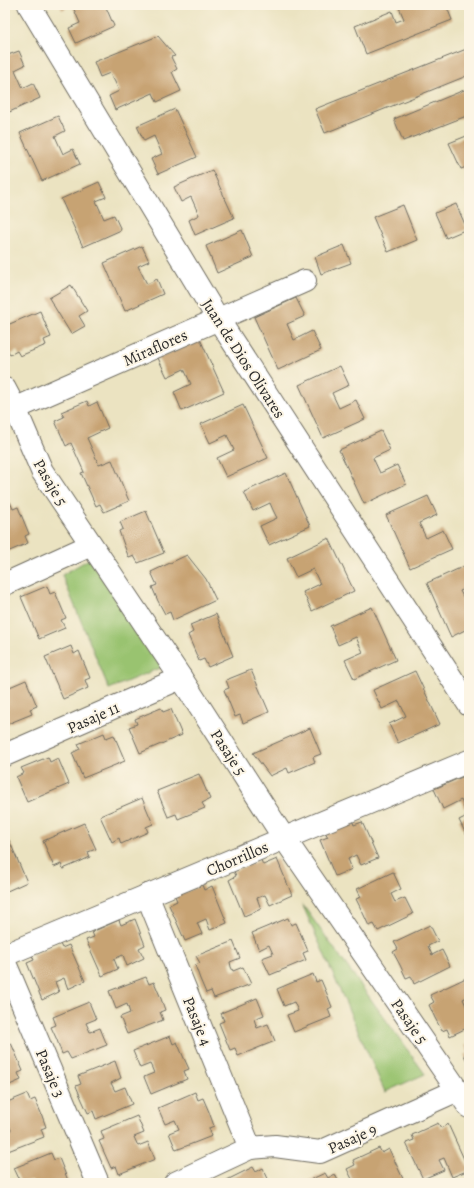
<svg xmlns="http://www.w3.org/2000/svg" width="474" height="1188" viewBox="0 0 474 1188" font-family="Alegreya,serif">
  <rect width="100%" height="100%" fill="#fcf5e5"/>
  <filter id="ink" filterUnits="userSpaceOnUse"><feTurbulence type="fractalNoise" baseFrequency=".025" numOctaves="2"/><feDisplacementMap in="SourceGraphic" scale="8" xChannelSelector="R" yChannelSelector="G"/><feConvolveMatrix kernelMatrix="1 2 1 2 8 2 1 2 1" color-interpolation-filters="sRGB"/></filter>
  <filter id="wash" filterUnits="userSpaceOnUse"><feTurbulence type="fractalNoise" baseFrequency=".012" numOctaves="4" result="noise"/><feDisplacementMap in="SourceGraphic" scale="16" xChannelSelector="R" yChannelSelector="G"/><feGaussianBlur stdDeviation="0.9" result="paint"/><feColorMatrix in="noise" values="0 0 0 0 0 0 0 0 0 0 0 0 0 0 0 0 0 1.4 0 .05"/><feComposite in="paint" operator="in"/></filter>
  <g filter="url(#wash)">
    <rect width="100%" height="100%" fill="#ebe3c1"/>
    <!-- green -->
    <g fill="#99c370" stroke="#62774e">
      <polygon points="89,559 162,667 109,689 62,575"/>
      <polygon points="302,904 425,1074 385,1092"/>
    </g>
    <g id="blocks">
      <!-- building -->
      <g fill="#c7a373">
        <polygon points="60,5 105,5 114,26 76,43 69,28 80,23 72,5 62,10"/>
        <polygon points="398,5 435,5 436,7 446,5 452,20 366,54 355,26 392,11 396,22 404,19"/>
        <polygon points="158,36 175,56 171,57 177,69 172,72 181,91 157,102 153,93 115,110 109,96 119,91 115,82 110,73 100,77 94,62"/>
        <polygon points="469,48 469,75 325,133 315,109"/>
        <polygon points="19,51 25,65 15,70 23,88 33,83 40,98 5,114 5,56"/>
        <polygon points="469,88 469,115 403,141 394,119"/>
        <polygon points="175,109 197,157 158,174 151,159 162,154 154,136 144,141 137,126"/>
        <polygon points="58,116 65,131 55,136 63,154 73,149 80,164 42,181 20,133"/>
        <polygon points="469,135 469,166 461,169 449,143"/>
        <polygon points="212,170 234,218 195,235 189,220 199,215 191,197 181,202 174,187"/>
        <polygon points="99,182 106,197 96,201 104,219 114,215 121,230 83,247 61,199"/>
        <polygon points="456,204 467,229 446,238 435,213"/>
        <polygon points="403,205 417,240 388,252 373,217"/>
        <polygon points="242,230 253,257 217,273 206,246"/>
        <polygon points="344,245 351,263 321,274 315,257"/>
        <polygon points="142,246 149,261 138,266 147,284 157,279 163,294 125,311 104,263"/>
        <polygon points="71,285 87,311 79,316 85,326 71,334 49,298"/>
        <polygon points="296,298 305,316 287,324 294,340 312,331 321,350 278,370 254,317"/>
        <polygon points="40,311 51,337 44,340 46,345 20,356 17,351 10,355 5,344 5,326"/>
        <polygon points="200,339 224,392 182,411 174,392 191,384 184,369 167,377 158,358"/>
        <polygon points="340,366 349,385 332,393 339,408 356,400 365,419 323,438 299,385"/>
        <polygon points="87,401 89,406 97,402 108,428 87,438 99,465 112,460 129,501 104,512 100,504 96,506 81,473 84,472 71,443 66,446 55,421 64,417 61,412"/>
        <polygon points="243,405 268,458 226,477 217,458 234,450 227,435 210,443 201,424"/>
        <polygon points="381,431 390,450 373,458 380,473 397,465 406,484 364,504 339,450"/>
        <polygon points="286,473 310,526 269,545 260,526 277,518 273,510 270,503 253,511 244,492"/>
        <polygon points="428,496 437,515 419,523 426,538 443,530 452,549 410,568 386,515"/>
        <polygon points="10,502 13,509 18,507 29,534 25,536 28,543 5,553 5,504"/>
        <polygon points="146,511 164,553 138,563 134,556 129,558 124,545 119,531 123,529 120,522"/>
        <polygon points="329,538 354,591 312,611 303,592 320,584 313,569 296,577 287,558"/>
        <polygon points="187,555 206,579 216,600 173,620 170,612 165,614 158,601 152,587 157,585 151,572"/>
        <polygon points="469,564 469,587 460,591 468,606 469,605 469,628 451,637 427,583"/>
        <polygon points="47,586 50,594 55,592 66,618 61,620 65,628 39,639 21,597"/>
        <polygon points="372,607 396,660 354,679 345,660 363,652 359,644 356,637 338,645 330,626"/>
        <polygon points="216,614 233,656 208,667 204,659 199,661 188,635 193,632 190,625"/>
        <polygon points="71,646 74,654 79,651 90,678 85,680 88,688 63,699 45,657"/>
        <polygon points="251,670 269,712 243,723 240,715 235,717 224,690 229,688 226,680"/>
        <polygon points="415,671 440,724 398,743 389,724 406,716 399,701 382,709 373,690"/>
        <polygon points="26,680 37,706 30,709 32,714 5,725 5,689"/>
        <polygon points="161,708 163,712 171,709 182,735 140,753 129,727 137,724 135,719"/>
        <polygon points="310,728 321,754 313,757 315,762 289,773 287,768 270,776 253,753"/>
        <polygon points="104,733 106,738 114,735 125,761 83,778 72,753 80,749 78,744"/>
        <polygon points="48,757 50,762 58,758 69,784 27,802 16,777 24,773 21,768"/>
        <polygon points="199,774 210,799 202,803 205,808 178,819 176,814 168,817 157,791"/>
        <polygon points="469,774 469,806 464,808 461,800 443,809 434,789"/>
        <polygon points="142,798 153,824 146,827 148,832 121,844 119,838 112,842 100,816"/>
        <polygon points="469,815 469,840 459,820"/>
        <polygon points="352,820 354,825 362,822 378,858 361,865 356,855 348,859 352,869 335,876 320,840 328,837 325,832"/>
        <polygon points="84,823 96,849 88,852 90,857 77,863 63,869 61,864 54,867 43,841"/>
        <polygon points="9,840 27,882 5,892 5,842"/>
        <polygon points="277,859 292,895 270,905 265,895 257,898 261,909 244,916 229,880 236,876 234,871 261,860 263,865"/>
        <polygon points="393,872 401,889 391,894 395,902 405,898 413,914 378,931 374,924 369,926 363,913 356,899 361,897 357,889"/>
        <polygon points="202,885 204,890 212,886 227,923 210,930 206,919 197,923 202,934 185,941 169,905 177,901 175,896"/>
        <polygon points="288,918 291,925 296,923 308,951 303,953 306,960 270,975 262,958 273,954 269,945 259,950 252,933"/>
        <polygon points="135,919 145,945 139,948 144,958 127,966 123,955 114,959 118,969 102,976 86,940 94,937 92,932 119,920 121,925"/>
        <polygon points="430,925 438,941 428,946 432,955 442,950 450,966 414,984 411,976 406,978 400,965 393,952 398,949 394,942"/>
        <polygon points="233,941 240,958 230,962 231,967 233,971 243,967 251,984 214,998 211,991 206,993 200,979 195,965 200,963 196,956"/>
        <polygon points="60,944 62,948 69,945 85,981 68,989 64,978 55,982 59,992 42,1000 27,963 34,960 32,955"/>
        <polygon points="313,974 316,982 321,980 327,994 332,1007 328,1009 331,1017 294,1032 287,1015 298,1011 294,1002 284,1006 277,989"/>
        <polygon points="146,977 149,984 154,982 160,996 165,1010 160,1012 163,1020 127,1034 120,1017 130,1013 127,1004 116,1009 109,991"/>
        <polygon points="466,978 469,985 469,996 463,999 467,1008 469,1007 469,1027 450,1036 447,1029 442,1031 435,1018 429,1005 434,1002 430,995"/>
        <polygon points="257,998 264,1015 254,1019 257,1028 268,1024 275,1041 238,1056 235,1048 230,1050 219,1023 224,1021 221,1013"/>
        <polygon points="89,1002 96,1019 86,1023 90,1032 100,1028 107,1045 71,1059 67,1052 62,1054 57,1040 51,1027 56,1025 53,1017"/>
        <polygon points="170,1036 173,1044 177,1042 183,1056 189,1069 184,1071 187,1079 151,1094 144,1077 154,1073 152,1068 150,1064 140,1068 133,1051"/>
        <polygon points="5,1042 7,1045 11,1043 23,1071 18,1073 21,1080 5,1087"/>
        <polygon points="469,1044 469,1053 465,1045"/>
        <polygon points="469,1053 469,1065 464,1055"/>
        <polygon points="115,1061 121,1078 111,1083 115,1091 125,1087 132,1104 96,1119 93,1111 88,1113 82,1100 76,1086 81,1084 78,1076"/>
        <polygon points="195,1092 198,1100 203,1098 209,1112 214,1126 209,1128 212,1136 176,1150 169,1133 179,1129 175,1120 165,1124 158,1108"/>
        <polygon points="27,1094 30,1101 35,1099 41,1113 46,1127 41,1129 44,1137 8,1151 5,1144 5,1133 11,1130 7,1121 5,1122 5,1103"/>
        <polygon points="137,1116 144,1133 134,1137 138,1146 148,1142 155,1159 119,1174 116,1166 111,1168 99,1141 104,1139 101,1131"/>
        <polygon points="438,1123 441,1128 448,1124 469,1170 452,1177 444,1158 439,1160 444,1170 423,1179 406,1143 414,1140 412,1135"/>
        <polygon points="379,1148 382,1153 389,1149 405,1183 354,1183 347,1169 355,1165 353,1160"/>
        <polygon points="51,1153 54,1160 59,1158 69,1183 33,1183 32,1180 21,1183 14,1168"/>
        <polygon points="253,1167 256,1172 263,1168 270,1183 228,1183 227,1180"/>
        <polygon points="325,1173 328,1178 335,1174 339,1183 303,1183"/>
      </g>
    </g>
  </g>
  <g filter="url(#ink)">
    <use href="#blocks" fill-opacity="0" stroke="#6e6b60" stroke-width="1"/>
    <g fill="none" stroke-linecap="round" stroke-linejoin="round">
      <!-- street casing -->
      <g stroke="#6e6b60" stroke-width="24">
        <g id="street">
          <polyline points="29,5 218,319 469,705"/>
          <polyline points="5,389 15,408 42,471 181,678 284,838 469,1107"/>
          <polyline points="5,413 305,281"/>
          <polyline points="5,584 91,545"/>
          <polyline points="5,755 181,678"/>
          <polyline points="147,895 250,1148"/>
          <polyline points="5,955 469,761"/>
          <polyline points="5,963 98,1183"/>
          <polyline points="175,1183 250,1148 275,1146 320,1152 458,1090"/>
        </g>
      </g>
      <!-- street -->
      <use href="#street" stroke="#fff" stroke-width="22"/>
    </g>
  </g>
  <g text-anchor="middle" stroke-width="4" stroke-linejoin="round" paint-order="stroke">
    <!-- street labels -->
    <g font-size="16" fill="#2b2b2b" stroke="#fcf5e5">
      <text transform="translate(155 347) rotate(-24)" y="6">Miraflores</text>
      <text transform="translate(244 358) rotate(57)" y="6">Juan de Dios Olivares</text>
      <text transform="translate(51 482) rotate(60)" y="6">Pasaje 5</text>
      <text transform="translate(93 717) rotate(-24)" y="6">Pasaje 11</text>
      <text transform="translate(229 752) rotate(57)" y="6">Pasaje 5</text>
      <text transform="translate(237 858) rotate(-23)" y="6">Chorrillos</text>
      <text transform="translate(198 1021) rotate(68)" y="6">Pasaje 4</text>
      <text transform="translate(410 1021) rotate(55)" y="6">Pasaje 5</text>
      <text transform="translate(51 1073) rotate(67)" y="6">Pasaje 3</text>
      <text transform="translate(352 1138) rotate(-24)" y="6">Pasaje 9</text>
    </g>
  </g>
  <!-- margin -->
  <rect width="474" height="1188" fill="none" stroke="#fcf5e5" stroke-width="20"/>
</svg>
